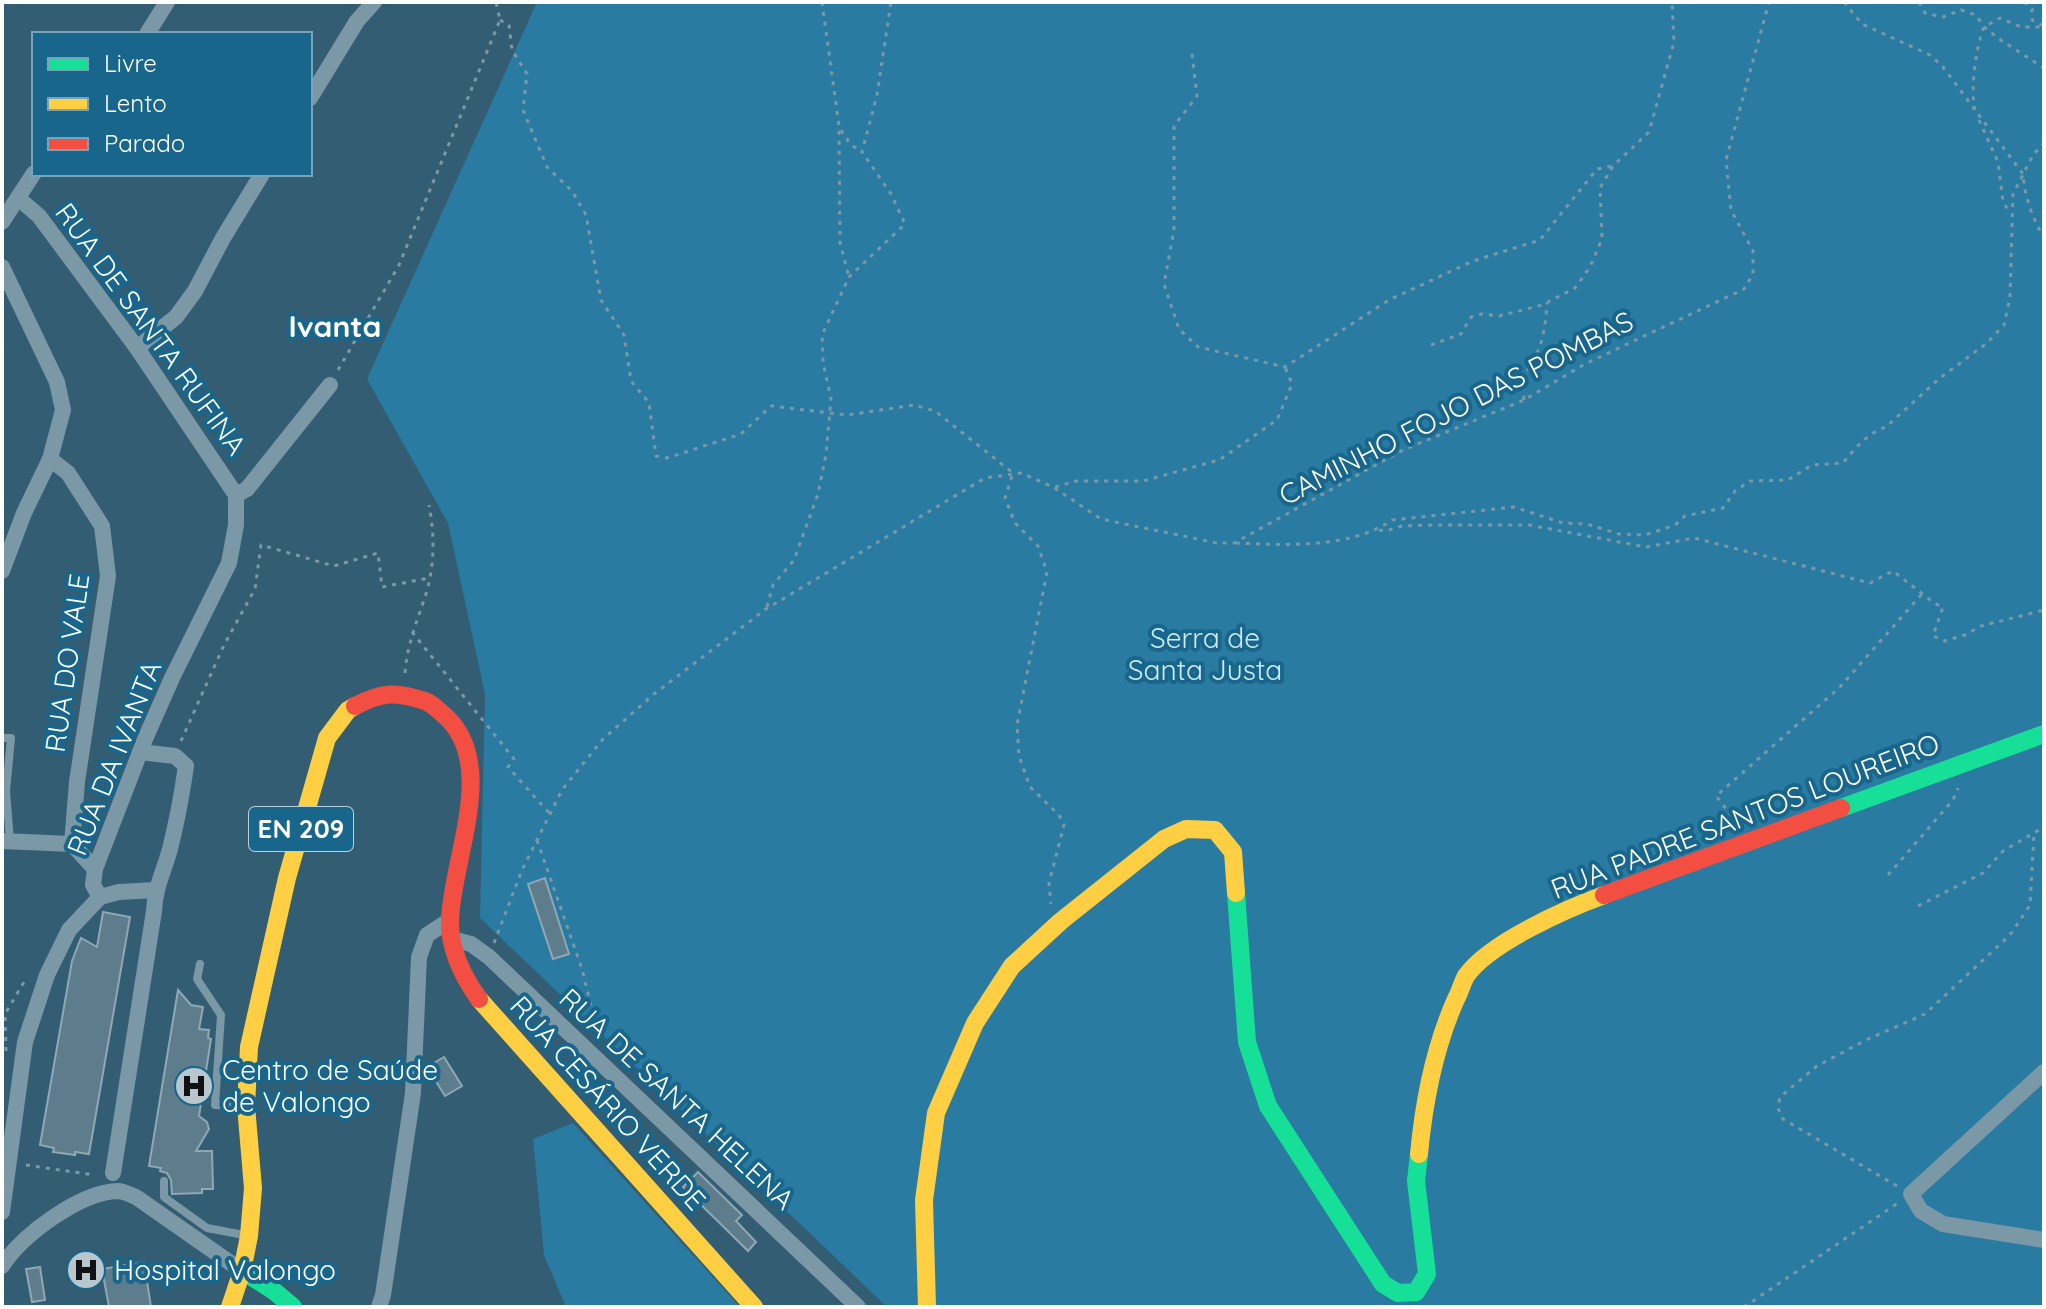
<svg xmlns="http://www.w3.org/2000/svg" width="2046" height="1309" viewBox="0 0 2046 1309" font-family="Quicksand,sans-serif">
  <rect width="100%" height="100%" fill="#335d72"/>
  <!-- green -->
  <g fill="#2a7ba1">
    <polygon points="537,2 2044,2 2044,1307 887,1307 480,918 485,694 448,523 367,379"/>
    <polygon points="573,1123 740,1307 566,1307 544,1255 533,1139"/>
  </g>
  <!-- building -->
  <g fill="#5d7c8c" stroke="#8fa8b4" stroke-width="2">
    <polygon points="545,878 569,954 553,959 528,884"/>
    <polygon points="103,912 130,917 89,1154 75,1152 75,1155 53,1152 54,1148 40,1145 72,961 81,938 97,947"/>
    <polygon points="178,990 191,1005 203,1007 199,1029 209,1030 208,1038 211,1039 199,1116 207,1122 209,1129 196,1151 212,1151 213,1189 202,1189 202,1193 172,1194 171,1180 167,1173 160,1171 161,1168 149,1166"/>
    <polygon points="444,1057 462,1086 445,1096 427,1067"/>
    <polygon points="698,1172 742,1215 736,1221 756,1242 748,1251 683,1187"/>
    <polygon points="144,1262 151,1307 109,1307 102,1269"/>
    <polygon points="40,1267 45,1300 32,1302 26,1269"/>
  </g>
  <g fill="none" stroke-linecap="round" stroke-linejoin="round">
    <!-- path -->
    <g stroke="#7a98a6" stroke-width="3" stroke-dasharray="4 6" stroke-linecap="butt">
      <polyline points="822,2 839,126 840,243 849,277"/>
      <path d="M1844,2L1862,24L1930,55L1943,67L2023,174C2025,198 2032,217 2044,238"/>
      <polyline points="1919,2 1925,13 1943,17 1961,10 1976,15 1984,27 2002,41 2044,68"/>
      <polyline points="2024,2 2032,9 2032,20 2042,25"/>
      <polyline points="500,20 509,25 512,50 527,74 523,110 547,167 572,191 586,215 601,300 624,335 631,381 649,403 656,456 667,458 741,434 771,406 847,415 914,405 935,411 1013,473 1005,498 1015,523 1038,546 1047,572 1017,725 1019,756 1030,787 1059,815 1064,825 1049,883 1051,904"/>
      <polyline points="1192,54 1197,96 1174,126 1174,230 1164,284 1179,329 1198,347 1285,367 1389,300 1473,261 1540,240 1597,169 1613,166"/>
      <path d="M1975,110C1970,89 1976,47 1984,27L2000,18L2021,27H2044"/>
      <polyline points="1979,120 1998,162 2003,201 2010,214"/>
      <polyline points="841,130 851,145 862,152"/>
      <polyline points="1431,345 1461,334 1471,317 1482,314 1499,316 1542,305 1575,288 1590,267 1602,239 1600,188 1613,166 1649,132 1674,42 1672,2"/>
      <polyline points="338,370 399,265 500,20 496,2"/>
      <path d="M1524,400C1521,373 1526,376 1537,353C1544,338 1546,319 1547,303"/>
      <polyline points="1055,487 1076,481 1143,481 1219,460 1277,420 1292,384 1285,367"/>
      <polyline points="1379,530 1386,531 1402,526 1432,525 1529,525 1646,547 1694,538 1870,583 1893,571 1934,603 1943,607 1933,636 1945,641 1965,635 1981,626 2044,610"/>
      <path d="M1236,543C1285,545 1350,549 1392,520L1514,507L1563,523L1587,524L1619,534L1645,535L1675,525L1685,516L1723,508L1735,491L1750,481L1788,480L1812,465L1843,463C1855,448 1868,433 1886,427L1940,378L1987,343L2004,325L2010,297L2013,194L2033,155L2044,143"/>
      <polyline points="767,607 773,585 794,560 818,494 826,454 831,399 823,362 822,335 849,277 905,224 891,194 862,152 877,95 891,2"/>
      <polyline points="412,632 514,759 508,767 550,814"/>
      <path d="M405,673C407,646 416,624 424,600C435,568 435,537 429,505"/>
      <polyline points="181,741 224,645 255,589 261,545 334,566 378,553 382,587 429,578"/>
      <polyline points="1738,824 1716,796 1839,688 1922,594"/>
      <polyline points="537,840 582,969 599,1038"/>
      <polyline points="1888,875 1953,800 1958,788"/>
      <polyline points="1918,906 1983,873 2003,851 2044,827"/>
      <polyline points="494,943 522,870 562,790 603,739 654,694 766,609 985,478 1021,473 1053,487 1101,519 1217,543 1234,543 1403,450 1524,400 1585,364 1744,289 1753,274 1753,251 1731,210 1726,160 1769,2"/>
      <polyline points="6,1051 5,1014 27,977"/>
      <polyline points="26,1165 94,1175"/>
      <polyline points="1897,1186 1783,1119 1778,1108 1780,1097 1817,1066 1868,1039 1925,1014 2010,935 2030,905 2034,833"/>
      <polyline points="1744,1307 1898,1203"/>
    </g>
    <!-- lane -->
    <g stroke="#7a98a6" stroke-width="8">
      <polyline points="2,738 11,738 6,791 10,840"/>
      <polyline points="200,964 197,979 221,1015 215,1105 242,1106"/>
      <polyline points="164,1181 164,1197 207,1228 244,1235"/>
    </g>
    <!-- street -->
    <g stroke="#7a98a6" stroke-width="16">
      <polyline points="147,34 167,2"/>
      <polyline points="310,98 357,21 374,2"/>
      <polyline points="18,198 39,216 137,348 236,495 236,525 229,563 172,678 145,739 95,869 93,885 100,897"/>
      <polyline points="2,222 34,173"/>
      <polyline points="2,267 57,382 63,410 50,459 24,513 2,571"/>
      <polyline points="137,348 176,317 195,291 223,238 262,174"/>
      <polyline points="50,459 68,473 102,526 108,576 77,782 72,844"/>
      <polyline points="236,495 247,489 330,385"/>
      <polyline points="2,841 72,844 95,869"/>
      <polyline points="452,939 471,944 489,957 858,1307"/>
      <polyline points="2044,1072 1911,1194 1921,1211 1943,1224 2044,1240"/>
      <path d="M113,1173L154,911C155,887 164,871 170,849C177,821 182,794 186,766L175,756L140,752"/>
      <polyline points="2,1212 25,1042 47,975 69,930 100,897 119,892 155,890"/>
      <path d="M2,1266C22,1235 80,1192 118,1191C124,1191 130,1195 136,1197L242,1271"/>
      <polyline points="379,1307 383,1295 413,1093 419,957 427,935 450,920"/>
    </g>
    <!-- fast -->
    <g stroke="#16e098" stroke-width="18">
      <polyline points="1841,808 2044,734"/>
      <polyline points="1236,893 1247,1042 1268,1106 1383,1284 1398,1293 1416,1292 1427,1274 1416,1181 1419,1154"/>
      <polyline points="242,1271 274,1291 293,1307"/>
    </g>
    <!-- slow -->
    <g stroke="#ffcf43" stroke-width="18">
      <polyline points="479,999 754,1307"/>
      <path d="M1419,1154C1424,1101 1434,1048 1456,999C1460,992 1462,983 1466,976C1489,943 1566,909 1604,895"/>
      <polyline points="230,1307 242,1271 249,1236 253,1188 246,1106 249,1047 287,878 327,738 348,710 355,706"/>
      <polyline points="927,1307 924,1200 936,1113 975,1023 1012,966 1061,921 1164,839 1186,829 1215,830 1233,852 1236,893"/>
    </g>
    <!-- jam -->
    <g stroke="#f24e42" stroke-width="18">
      <path d="M355,706C382,692 396,691 425,701C433,704 438,710 444,715C499,763 452,858 450,920C449,949 462,975 479,999"/>
      <polyline points="1604,895 1841,808"/>
    </g>
  </g>
  <!-- icons -->
  <defs>
    <g id="hospital-disc" transform="scale(2)"><circle r="9.5" fill="#b8c6ce" stroke="#19668c"/><path d="M-5-5h3v3.5h4V-5h3V5h-3V1.5h-4V5h-3Z" fill="#111"/></g>
  </defs>
  <g fill-rule="evenodd">
    <use href="#hospital-disc" x="194" y="1086"/>
    <use href="#hospital-disc" x="86" y="1270"/>
  </g>
  <g text-anchor="middle" stroke-width="8" stroke-linejoin="round" paint-order="stroke">
    <!-- shield labels -->
    <rect fill="#19668c" stroke="#bad1dc" stroke-width="2" x="249" y="807" width="104" height="44" rx="6"/>
    <g font-size="26" font-weight="bold" fill="#fff">
      <text x="301" y="838">EN 209</text>
    </g>
    <!-- street labels -->
    <g font-size="28" fill="#fff" stroke="#19668c">
      <text transform="translate(151 329) rotate(54)" y="10">RUA DE SANTA RUFINA</text>
      <text transform="translate(1456 408) rotate(-27)" y="10">CAMINHO FOJO DAS POMBAS</text>
      <text transform="translate(67 663) rotate(-82)" y="10">RUA DO VALE</text>
      <text transform="translate(114 758) rotate(-68)" y="10">RUA DA IVANTA</text>
      <text transform="translate(1745 816) rotate(-21)" y="10">RUA PADRE SANTOS LOUREIRO</text>
      <text transform="translate(677 1099) rotate(43)" y="10">RUA DE SANTA HELENA</text>
      <text transform="translate(608 1103) rotate(48)" y="10">RUA CESÁRIO VERDE</text>
    </g>
    <!-- park labels -->
    <g font-size="28" fill="#caebfa" stroke="#19668c">
      <text x="1205" y="648">Serra de<tspan x="1205" dy="32">Santa Justa</tspan></text>
    </g>
    <!-- poi labels -->
    <g font-size="28" fill="#fff" stroke="#19668c" text-anchor="start">
      <text x="222" y="1080">Centro de Saúde<tspan x="222" dy="32">de Valongo</tspan></text>
      <text x="114" y="1280">Hospital Valongo</text>
    </g>
    <!-- neighbourhood labels -->
    <g font-size="30" font-weight="bold" fill="#fff" stroke="#19668c">
      <text x="335" y="337">Ivanta</text>
    </g>
  </g>
  <!-- border -->
  <rect width="2046" height="1309" fill="none" stroke="#ffffff" stroke-width="8"/>
  <!-- legend -->
  <rect x="32" y="32" width="280" height="144" fill="#19668c" stroke="#75a3ba" stroke-width="2"/>
  <rect x="48" y="58" width="40" height="12" fill="#16e098" stroke="#75a3ba" stroke-width="2"/>
  <text x="104" y="72" font-size="24" fill="#ffffff">Livre</text>
  <rect x="48" y="98" width="40" height="12" fill="#ffcf43" stroke="#75a3ba" stroke-width="2"/>
  <text x="104" y="112" font-size="24" fill="#ffffff">Lento</text>
  <rect x="48" y="138" width="40" height="12" fill="#f24e42" stroke="#75a3ba" stroke-width="2"/>
  <text x="104" y="152" font-size="24" fill="#ffffff">Parado</text>
</svg>
